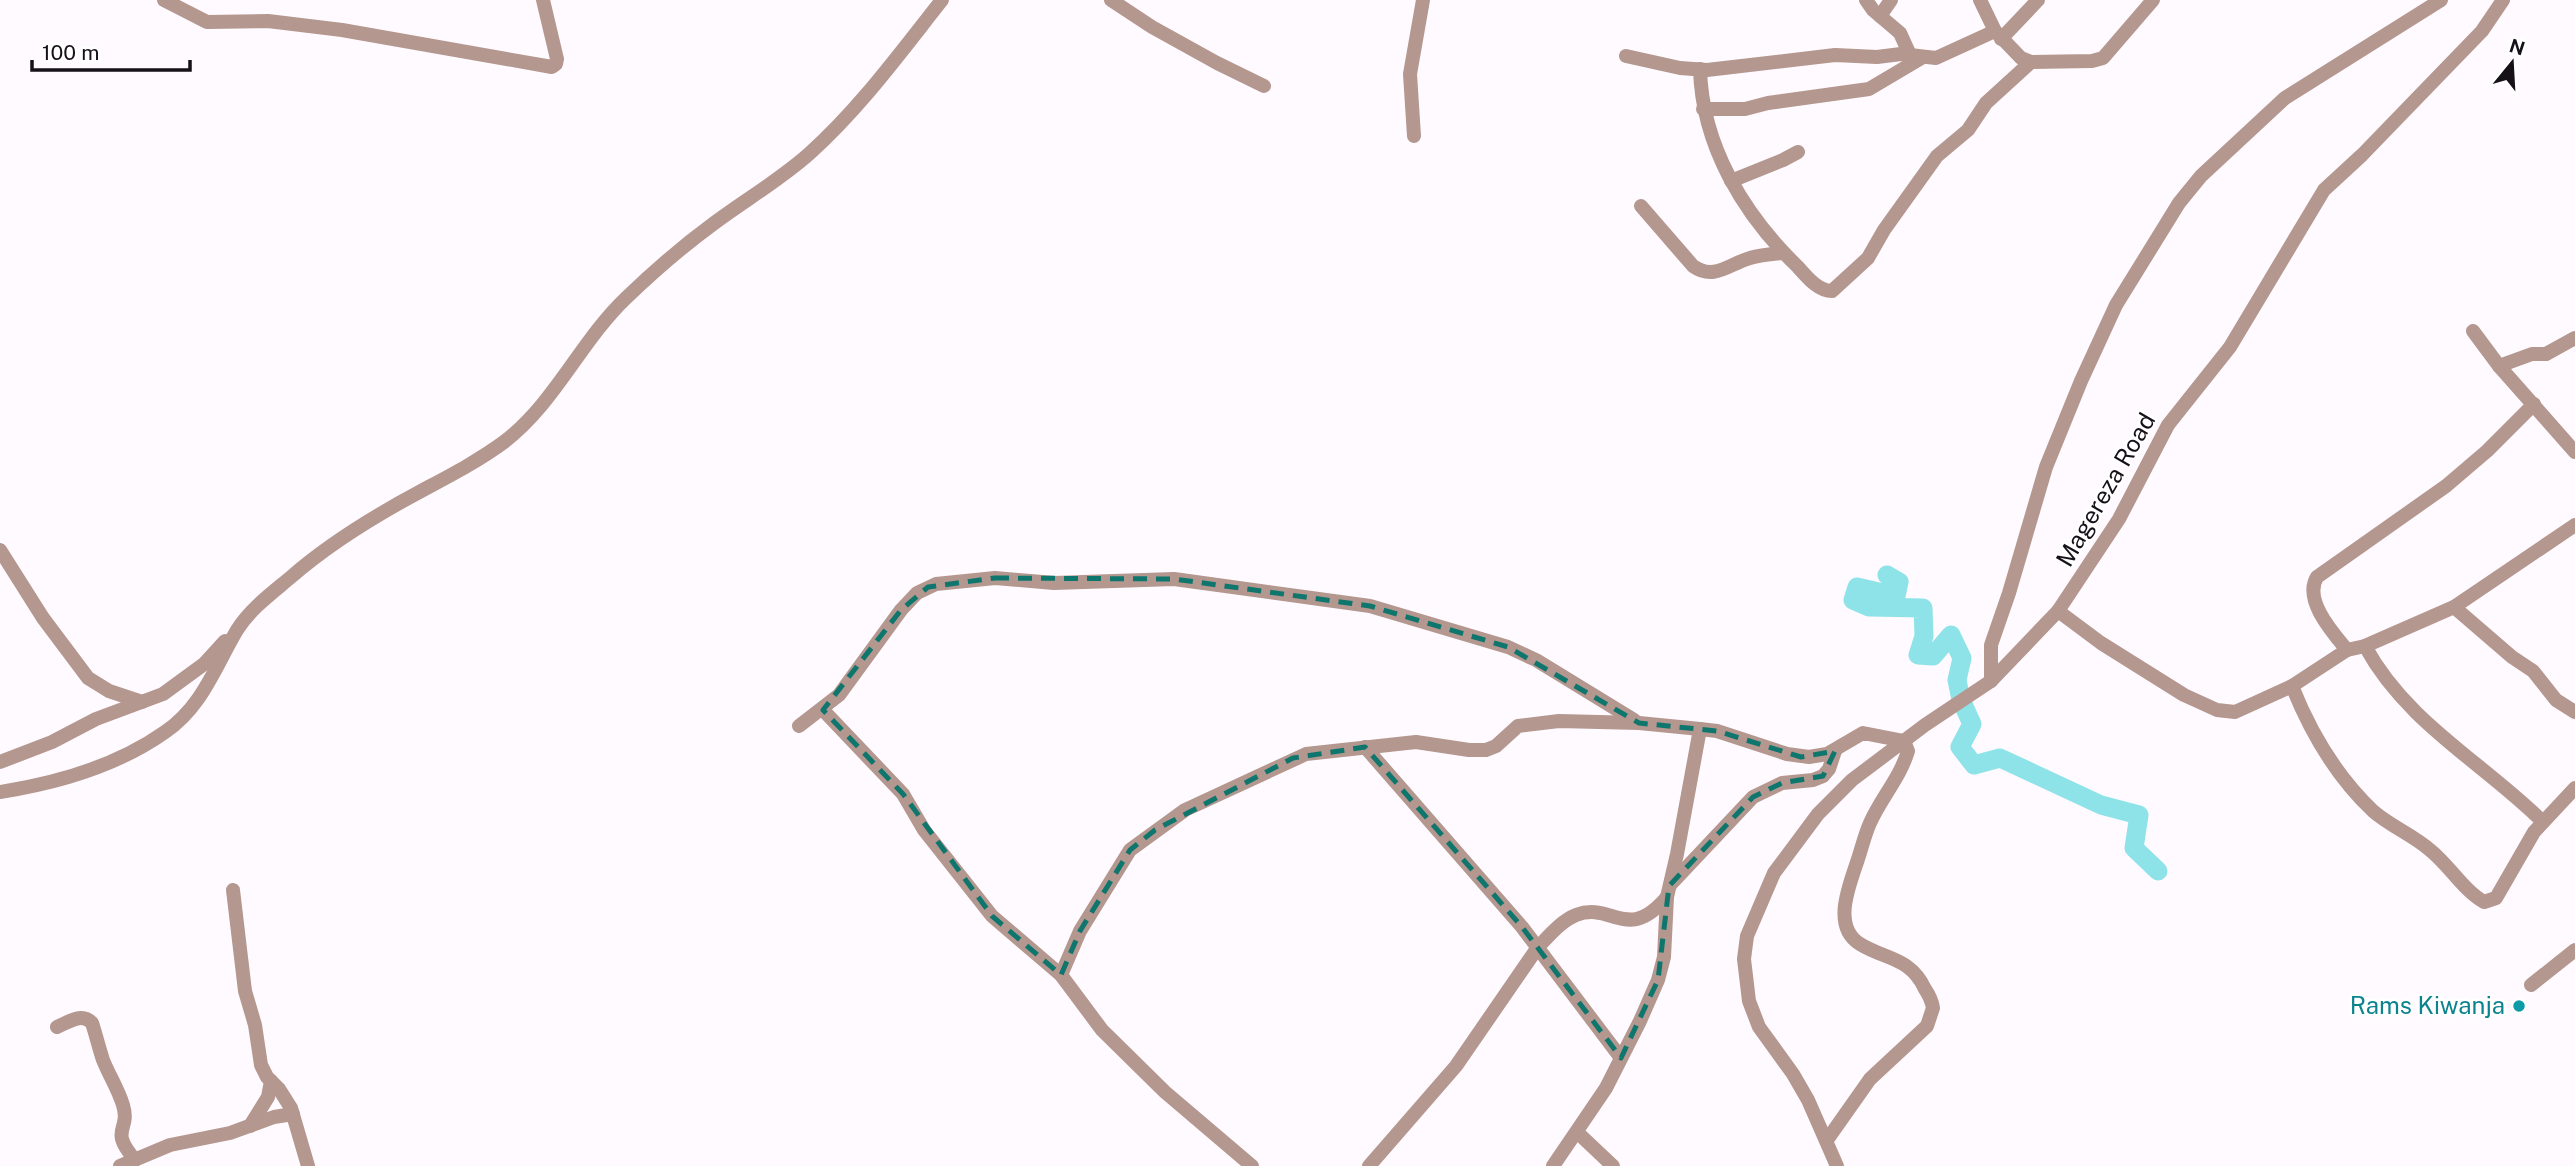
<svg xmlns="http://www.w3.org/2000/svg" width="2575" height="1166" viewBox="0 0 2575 1166" font-family="'Public Sans',sans-serif">
  <rect width="100%" height="100%" fill="#fefaff"/>
  <g fill="none" stroke-linecap="round" stroke-linejoin="round">
    <!-- river -->
    <polyline stroke="#8de3e8" stroke-width="19" points="1887,575 1899,582 1896,596 1857,587 1853,600 1869,607 1923,608 1924,636 1918,655 1933,656 1951,635 1962,658 1957,680 1961,700 1972,724 1960,747 1974,765 2000,758 2101,805 2139,815 2134,848 2158,871"/>
    <!-- minor -->
    <g stroke="#b4978e" stroke-width="14">
      <polyline points="164,0 207,22 268,21 342,30 552,67 556,64 557,59 543,0"/>
      <polyline points="1111,0 1152,27 1217,63 1264,86"/>
      <polyline points="1866,0 1873,10 1900,33 1910,55"/>
      <polyline points="1980,0 1995,31 2021,58 2031,62 2092,61 2103,58 2153,0"/>
      <polyline points="1880,16 1891,0"/>
      <polyline points="2001,39 2038,0"/>
      <polyline points="1626,56 1680,68 1707,70 1835,55 1877,57 1901,54 1936,58 1995,31"/>
      <path d="M1700,69C1702,146 1744,215 1798,267C1807,277 1818,291 1832,291L1868,258L1884,230L1937,156L1968,130L1986,103L2031,62"/>
      <polyline points="1703,109 1745,109 1768,103 1869,89 1923,57"/>
      <polyline points="1414,136 1410,74 1423,0"/>
      <polyline points="1731,181 1783,160 1798,152"/>
      <path d="M1641,206L1693,266C1714,281 1729,264 1750,258C1760,255 1772,254 1783,253"/>
      <polyline points="2473,331 2499,366 2575,452"/>
      <polyline points="2499,366 2532,354 2546,354 2575,338"/>
      <polyline points="0,550 43,618 88,678 109,691 142,702"/>
      <polyline points="2454,607 2512,657 2533,671 2556,700 2575,712"/>
      <polyline points="2058,611 2101,643 2184,695 2217,710 2235,712 2292,686 2347,650 2365,646 2454,607 2575,525"/>
      <path d="M2365,646C2406,722 2482,762 2542,821"/>
      <path d="M2347,650C2333,633 2303,600 2317,577L2446,486L2487,451L2534,404"/>
      <polyline points="1991,681 1991,645 2009,593 2046,467 2081,381 2116,305 2179,203 2201,176 2285,98 2441,0"/>
      <path d="M2292,686C2310,731 2337,777 2373,811C2390,826 2413,835 2430,850C2449,865 2463,890 2484,902L2496,898L2534,832L2575,788"/>
      <polyline points="823,710 903,794 924,830 992,916 1061,975 1102,1030 1165,1092 1252,1166"/>
      <polyline points="799,726 839,695 901,610 917,593 936,584 995,578 1054,583 1174,579 1370,606 1508,647 1536,660 1634,720"/>
      <polyline points="1365,747 1522,927 1621,1058"/>
      <polyline points="0,762 52,742 96,719 163,694 204,664 225,641"/>
      <path d="M0,792C58,783 117,766 165,732C202,707 215,667 237,630C250,609 272,593 291,577C331,542 376,515 423,490C451,475 478,461 504,442C555,403 580,342 626,298C653,272 683,246 713,224C745,200 780,180 810,153C860,108 900,53 942,0"/>
      <polyline points="1671,884 1753,797 1782,783 1813,780 1823,776 1829,769 1835,751"/>
      <polyline points="233,890 245,991 255,1025 261,1065 267,1077 279,1089 291,1108 308,1166"/>
      <path d="M1061,975L1080,931L1130,850L1185,810L1306,754L1416,742L1469,750H1486L1496,746L1518,726L1559,721L1639,723L1700,729L1717,731L1787,754L1809,757L1827,754L1863,733L1904,741L1908,751C1900,778 1881,798 1870,823C1865,834 1862,847 1858,859C1850,884 1831,926 1860,944C1886,960 1910,957 1925,989C1929,995 1932,1001 1933,1008L1927,1026L1870,1079L1827,1140"/>
      <polyline points="2531,985 2575,950"/>
      <path d="M57,1027C69,1022 82,1012 92,1023C96,1035 99,1048 103,1060C109,1075 118,1089 123,1105C131,1132 108,1128 135,1160"/>
      <polyline points="250,1126 268,1097 271,1081"/>
      <polyline points="1578,1133 1613,1166"/>
      <polyline points="120,1166 170,1145 230,1133 274,1117 293,1114"/>
      <path d="M1369,1166L1456,1066L1538,947C1549,936 1561,921 1576,915C1612,901 1627,944 1667,897"/>
      <polyline points="1553,1166 1606,1088 1640,1021 1658,980 1664,957 1667,897 1677,854 1700,729"/>
      <polyline points="1837,1166 1808,1100 1793,1074 1759,1027 1749,1001 1744,959 1747,936 1774,873 1818,814 1852,780 1925,725 1991,681 2058,611 2119,519 2168,425 2230,347 2324,190 2362,155 2482,31 2503,0"/>
    </g>
  </g>
  <!-- marked area -->
  <path fill="none" stroke="#0f766e" stroke-width="5" stroke-dasharray="14 9" stroke-linejoin="round" d="M995,578L1174,579L1370,606L1508,647L1639,723L1717,731L1801,757L1835,751L1823,776L1782,783L1753,797L1669,886L1658,980L1621,1058L1522,927L1365,747L1293,758L1155,830L1130,850L1080,931L1061,975L992,916L903,794L823,710L901,610L928,587Z"/>
  <!-- markers -->
  <circle fill="#0f9aa8" stroke="#fff" stroke-width="2.5" cx="2519" cy="1006" r="7"/>
  <g text-anchor="middle" stroke-width="5" stroke-linejoin="round" paint-order="stroke">
    <!-- street labels -->
    <g font-size="24" fill="#161118" stroke="#fff">
      <text transform="translate(2106 490) rotate(-60)" y="8">Magereza Road</text>
    </g>
    <!-- culture labels -->
    <g font-size="24" fill="#0d838f" stroke="#fff" text-anchor="end">
      <text x="2505" y="1014">Rams Kiwanja</text>
    </g>
  </g>
  <!-- north arrow -->
  <g transform="translate(2512 63) rotate(18)" stroke="#ffffff" stroke-width="5" paint-order="stroke">
  <path d="M0-5L12 26L0 18L-12 26Z" fill="#161118"/>
  <text y="-10" font-size="19" font-weight="bold" text-anchor="middle" fill="#161118">N</text>
  </g>
  <!-- scale -->
  <path d="M32 60v10h158v-10" fill="none" stroke="#161118" stroke-width="3.5"/>
  <text x="42" y="60" font-size="21" fill="#161118" stroke="#ffffff" stroke-width="5" paint-order="stroke">100 m</text>
</svg>
